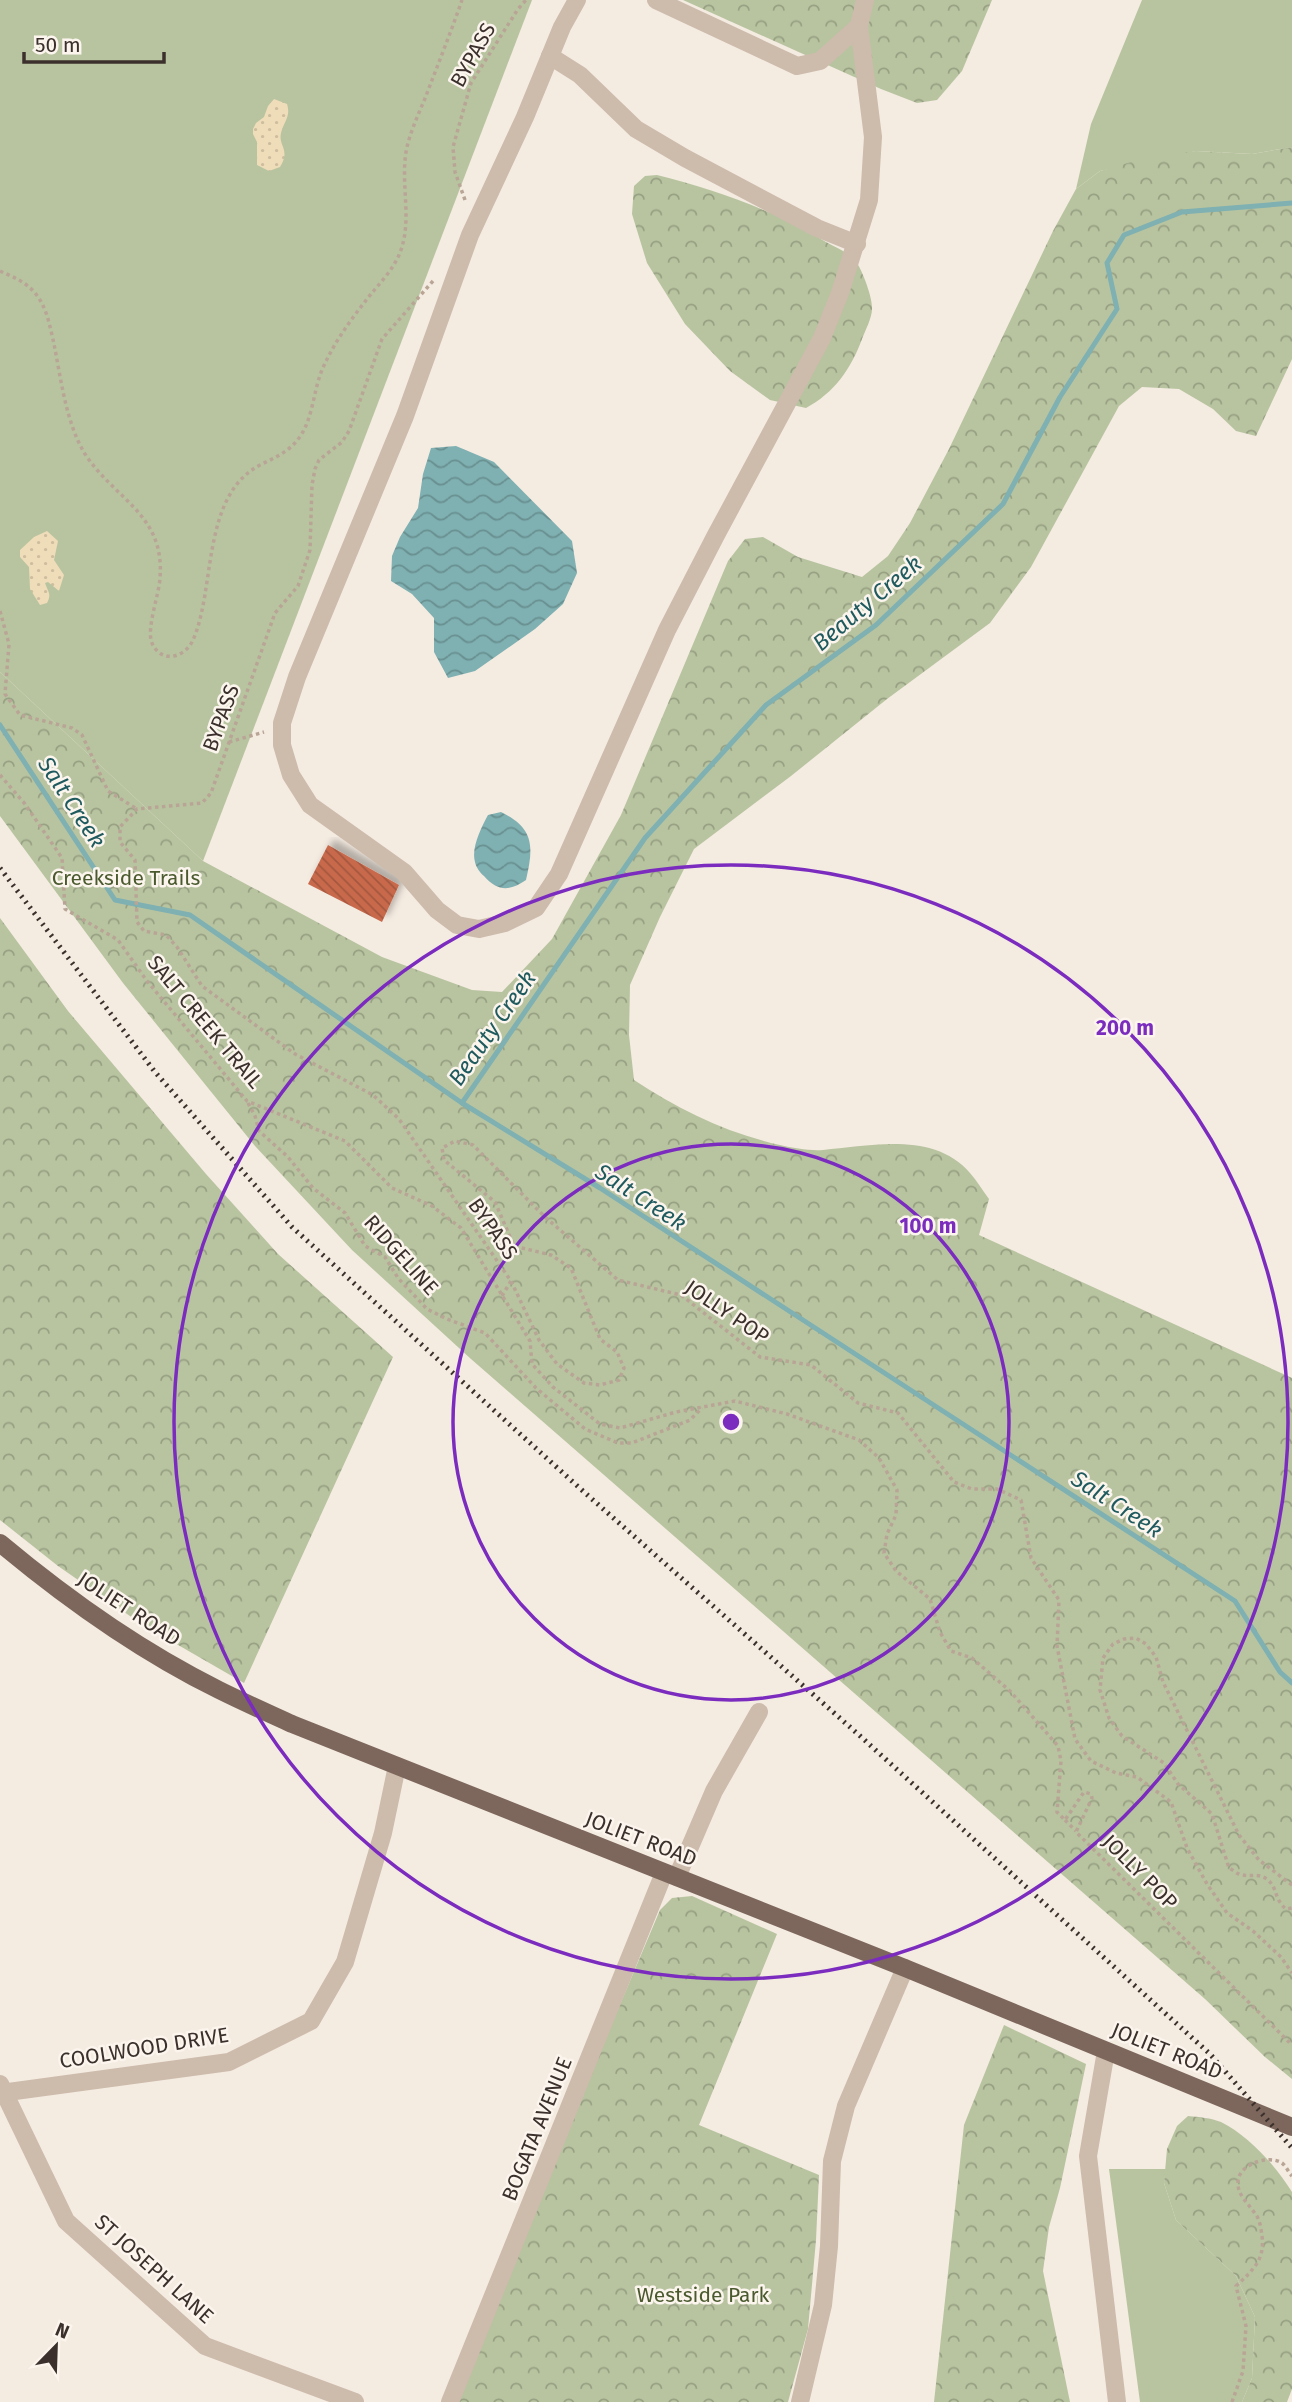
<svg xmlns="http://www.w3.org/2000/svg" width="1292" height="2402" viewBox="0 0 1292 2402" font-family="'Fira Sans',sans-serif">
  <defs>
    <pattern id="forest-crowns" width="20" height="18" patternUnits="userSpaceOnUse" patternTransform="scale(1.75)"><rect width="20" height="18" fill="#b8c4a0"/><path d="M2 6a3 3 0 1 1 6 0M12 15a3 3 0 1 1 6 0" fill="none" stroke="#97a083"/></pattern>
    <pattern id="sand-dots" width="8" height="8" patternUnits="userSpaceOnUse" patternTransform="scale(1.75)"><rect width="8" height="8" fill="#efdcb8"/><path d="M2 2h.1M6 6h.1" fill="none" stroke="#cebd9e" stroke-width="1.8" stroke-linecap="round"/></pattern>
    <pattern id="water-waves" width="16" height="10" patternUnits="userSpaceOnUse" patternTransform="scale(1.75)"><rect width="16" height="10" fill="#7fb0b2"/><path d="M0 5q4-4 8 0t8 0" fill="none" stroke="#699091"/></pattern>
    <pattern id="building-back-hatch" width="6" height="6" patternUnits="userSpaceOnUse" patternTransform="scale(1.75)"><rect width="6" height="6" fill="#c8694b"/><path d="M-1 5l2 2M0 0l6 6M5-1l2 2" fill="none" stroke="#a4573f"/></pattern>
    <filter id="shadow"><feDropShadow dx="6" dy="-6" stdDeviation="3.5" flood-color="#0004"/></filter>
  </defs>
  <rect width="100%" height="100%" fill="#f4ebe1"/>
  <!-- grass -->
  <g fill="#b8c4a0">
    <polygon points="0,0 532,0 203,861 0,672"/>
    <polygon points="1142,0 1292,0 1292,147 1252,154 1196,151 1100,171 1076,189 1091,124"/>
    <polygon points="1109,2169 1166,2169 1164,2183 1176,2220 1236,2276 1255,2317 1252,2378 1242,2402 1140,2402"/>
  </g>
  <!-- forest -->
  <g fill="url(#forest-crowns)">
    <polygon points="683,0 992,0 962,71 937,100 917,103 881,89"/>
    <path d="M1292,147V359L1256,436L1236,431L1213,409L1179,389L1142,387L1119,406L1031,567L990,623L887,699L791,776L694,849L660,917L630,985L629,1035L634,1080C679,1110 727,1133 780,1145C793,1148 810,1151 823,1150C870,1146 934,1131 970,1173C977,1181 983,1191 989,1199L979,1235L1292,1378V2079L1265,2057L1205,1999L471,1359L352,1250L255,1146L123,983L0,816V672L203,861L382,957L472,990L502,992L552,939L621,815L728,561L745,539L763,537L798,557L862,577L888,556L910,523L949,449L1053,231L1076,189L1100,171L1152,156L1196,151L1252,154Z"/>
    <path d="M657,175C716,190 774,210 826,242C835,247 847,252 854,259C861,266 873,298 872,309C872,318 865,331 862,339C851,369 834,393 806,408L770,400L730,371L685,324L647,263L632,214L634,186L645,176Z"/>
    <polygon points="0,918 68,1011 206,1174 278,1254 393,1357 244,1683 140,1623 58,1566 0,1520"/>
    <polygon points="692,1896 777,1934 699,2125 819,2175 816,2240 808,2329 788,2402 452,2402 660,1910 672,1898"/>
    <polygon points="1004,2025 1086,2064 1060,2188 1049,2227 1043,2271 1070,2402 934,2402 964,2125"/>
    <path d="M1188,2116C1199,2117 1211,2118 1221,2122C1249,2136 1276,2166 1292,2192V2389L1287,2402H1242L1252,2378L1255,2317L1236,2276L1176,2220L1164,2183L1167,2149L1177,2126Z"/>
  </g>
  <!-- sand -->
  <g fill="url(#sand-dots)">
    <path d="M274,99L287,104C291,117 284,121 281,133C278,146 291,149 280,167L269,171L257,165V142L253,134V129L256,123L264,117L268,106Z"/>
    <path d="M47,531L58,541L54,560L64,575L59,591L48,582L45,583C48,592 52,594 47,603L40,605L30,589L29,567L20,557V550L34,537Z"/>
  </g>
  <!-- water -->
  <g fill="url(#water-waves)">
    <polygon points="456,446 494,462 572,541 577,573 563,604 535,629 475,671 448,678 434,652 434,618 412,594 391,581 392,556 400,537 418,508 423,474 431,448"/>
    <path d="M501,812C534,828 534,846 526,880C510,891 498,892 484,876C480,873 476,867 475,862C471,848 481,828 488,815Z"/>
  </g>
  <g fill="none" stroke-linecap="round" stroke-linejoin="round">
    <!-- stream -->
    <g stroke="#7fb0b2" stroke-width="5">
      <polyline points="0,725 115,900 190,915 462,1103 600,1188 1235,1601 1280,1672 1292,1683"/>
      <polyline points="462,1103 645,838 766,705 876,625 1003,504 1060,397 1117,309 1107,263 1124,235 1182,212 1292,203"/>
    </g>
  </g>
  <!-- building -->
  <polygon fill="url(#building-back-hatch)" filter="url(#shadow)" points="328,845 399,885 382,922 308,884"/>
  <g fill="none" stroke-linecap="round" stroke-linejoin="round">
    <!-- path -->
    <g stroke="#b9a596" stroke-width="3.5" stroke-dasharray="3.5 3.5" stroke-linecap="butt">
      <polyline points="465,200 455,172 453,147 471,83 518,9 526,0"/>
      <path d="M0,271C13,277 26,282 35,293C47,307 50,327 54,344C61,379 66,423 85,454C115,500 165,514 160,578C159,595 146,629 152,643C161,664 185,658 193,640C216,588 201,496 260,465C274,458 289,452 299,438C313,419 313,392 322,370C334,342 352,318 371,294C381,282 393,269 399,255C414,220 399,183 407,147C411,130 419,113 426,96C438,64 451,32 462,0"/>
      <polyline points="433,281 382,339 349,431 342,442 319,460 315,469 312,485 310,550 298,586 275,613 211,793 202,803 137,809 120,827 120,842 135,860 137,922 144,931 166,935 177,947 202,986 295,1054 373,1095 399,1119 511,1281 539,1340 557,1364 584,1383 600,1385 619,1380 624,1368 617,1352 600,1339 571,1268 551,1255 514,1246 495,1202 444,1160 442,1148 455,1141 473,1145 545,1217 618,1280 681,1295 760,1357 811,1365 858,1403 898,1413 954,1482 972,1489 997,1489 1021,1500 1031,1558 1059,1600 1057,1646 1075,1739 1091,1761 1116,1773 1137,1777 1171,1802 1187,1848 1207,1884 1227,1913 1253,1931 1281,1957 1292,1973"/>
      <polyline points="0,611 9,644 5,694 20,715 72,728 82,735 108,791 137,809"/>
      <polyline points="229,742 264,732"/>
      <polyline points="0,775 25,804 62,858 65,909 118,940 147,981 247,1101 345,1141 392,1188 432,1206 461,1228 530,1341 532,1364 553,1387 600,1424 620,1428 676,1412 735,1401 787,1414 859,1440 879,1458 897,1490 896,1515 887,1534 884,1553 896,1571 930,1599 940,1632 951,1651 972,1658 1010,1691 1058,1746 1061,1761 1057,1812 1065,1820 1084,1792 1091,1794 1092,1798 1076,1832 1292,2045"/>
      <polyline points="248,1103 255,1116 259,1131 288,1157 313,1188 345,1213 365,1246 385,1257 398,1278 427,1309 447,1319 485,1333 536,1388 585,1429 618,1443 632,1443 690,1420 702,1408"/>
      <polyline points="502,1296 511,1281"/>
      <polyline points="1065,1820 1076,1831"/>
      <path d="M1292,1885L1259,1860L1239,1835L1163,1682L1156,1657L1146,1644L1136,1638L1124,1639L1113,1644L1103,1658L1100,1690L1109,1718L1122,1736L1164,1763L1178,1784L1212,1814L1229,1868C1233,1870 1236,1873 1239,1874C1249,1878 1259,1872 1268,1880C1278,1889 1274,1899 1286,1909L1292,1908"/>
      <path d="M1232,2402L1243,2371L1246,2326L1236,2286C1253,2270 1265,2260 1262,2236C1261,2229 1260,2220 1256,2215C1249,2204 1237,2195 1238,2182C1238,2165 1268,2154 1282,2163C1286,2166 1289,2173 1292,2176"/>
    </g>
    <!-- minor -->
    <g stroke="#cdbbac" stroke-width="18">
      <polyline points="577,0 562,27 525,117 470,235 405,416 297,677 282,723 282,745 291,775 310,805 404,872 437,910 457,925 479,929 505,923 536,908 559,874 667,630 716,535 822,338 840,293 869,200 873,137 859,26 865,0"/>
      <polyline points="656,0 797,66 820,61 859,26"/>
      <polyline points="550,56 580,75 636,129 685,158 817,228 857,244"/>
      <polyline points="677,1877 714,1791 759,1712"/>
      <polyline points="1106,2051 1088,2156 1117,2402"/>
      <polyline points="0,2084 66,2221 205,2346 355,2402"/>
      <polyline points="0,2093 229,2062 311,2021 345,1962 383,1833 397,1766"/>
      <polyline points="450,2402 664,1873"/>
      <polyline points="800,2402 823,2305 829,2246 832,2161 846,2106 905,1968"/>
    </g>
    <!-- major -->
    <path stroke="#7d675c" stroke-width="18" d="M0,1543C67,1599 140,1651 219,1690C243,1702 268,1713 292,1724L905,1968L1292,2127"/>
    <!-- rail -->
    <polyline stroke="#3b302b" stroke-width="5" stroke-dasharray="2 5" stroke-linecap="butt" points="0,868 155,1072 292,1227 584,1492 859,1735 1210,2054 1292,2148"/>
  </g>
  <!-- distance rings -->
  <g fill="none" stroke="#7b2cbf" stroke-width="3.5">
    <circle cx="731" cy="1422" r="278"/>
    <circle cx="731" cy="1422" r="557"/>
  </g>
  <g text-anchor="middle" stroke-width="5" stroke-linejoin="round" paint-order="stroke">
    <!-- street labels -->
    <g font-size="21" fill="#3b302b" stroke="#fbf5ee">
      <text transform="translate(473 55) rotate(-61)" y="7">BYPASS</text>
      <text transform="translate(221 718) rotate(-70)" y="7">BYPASS</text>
      <text transform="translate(205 1022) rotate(50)" y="7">SALT CREEK TRAIL</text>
      <text transform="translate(493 1229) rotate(55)" y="7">BYPASS</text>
      <text transform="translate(401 1255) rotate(48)" y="7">RIDGELINE</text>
      <text transform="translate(727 1312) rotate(34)" y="7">JOLLY POP</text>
      <text transform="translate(129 1609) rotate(33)" y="7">JOLIET ROAD</text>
      <text transform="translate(641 1839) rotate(21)" y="7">JOLIET ROAD</text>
      <text transform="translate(1140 1872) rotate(45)" y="7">JOLLY POP</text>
      <text transform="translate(144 2048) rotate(-9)" y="7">COOLWOOD DRIVE</text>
      <text transform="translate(1167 2051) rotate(22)" y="7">JOLIET ROAD</text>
      <text transform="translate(537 2129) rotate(-68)" y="7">BOGATA AVENUE</text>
      <text transform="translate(154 2269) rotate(42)" y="7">ST JOSEPH LANE</text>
    </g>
    <!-- park labels -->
    <g font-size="21" fill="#4a5a2e" stroke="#fbf5ee">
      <text x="126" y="885">Creekside Trails</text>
      <text x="703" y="2302">Westside Park</text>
    </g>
    <!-- water labels -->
    <g font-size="23" font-style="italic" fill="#1f5a5e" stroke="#fbf5ee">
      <text transform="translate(867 603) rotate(-40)" y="8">Beauty Creek</text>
      <text transform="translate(72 802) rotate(57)" y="8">Salt Creek</text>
      <text transform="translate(492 1028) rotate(-55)" y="8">Beauty Creek</text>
      <text transform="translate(641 1197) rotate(33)" y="8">Salt Creek</text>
      <text transform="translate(1117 1504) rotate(33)" y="8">Salt Creek</text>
    </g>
  </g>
  <circle cx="731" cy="1422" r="10" fill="#7b2cbf" stroke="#fbf5ee" stroke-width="3.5"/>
  <g font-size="21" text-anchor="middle" font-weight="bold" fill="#7b2cbf" stroke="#fbf5ee" stroke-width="5" stroke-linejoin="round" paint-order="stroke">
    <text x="1125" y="1035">200 m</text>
    <text x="928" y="1233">100 m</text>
  </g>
  <!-- north arrow -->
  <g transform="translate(56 2346) rotate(23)" stroke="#fbf5ee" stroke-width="5" paint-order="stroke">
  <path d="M0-5L12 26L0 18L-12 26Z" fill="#3b302b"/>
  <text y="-10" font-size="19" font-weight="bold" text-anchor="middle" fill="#3b302b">N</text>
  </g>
  <!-- scale -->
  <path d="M24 52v10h140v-10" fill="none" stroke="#3b302b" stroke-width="3.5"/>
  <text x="35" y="52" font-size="21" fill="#3b302b" stroke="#fbf5ee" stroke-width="5" paint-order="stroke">50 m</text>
</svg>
